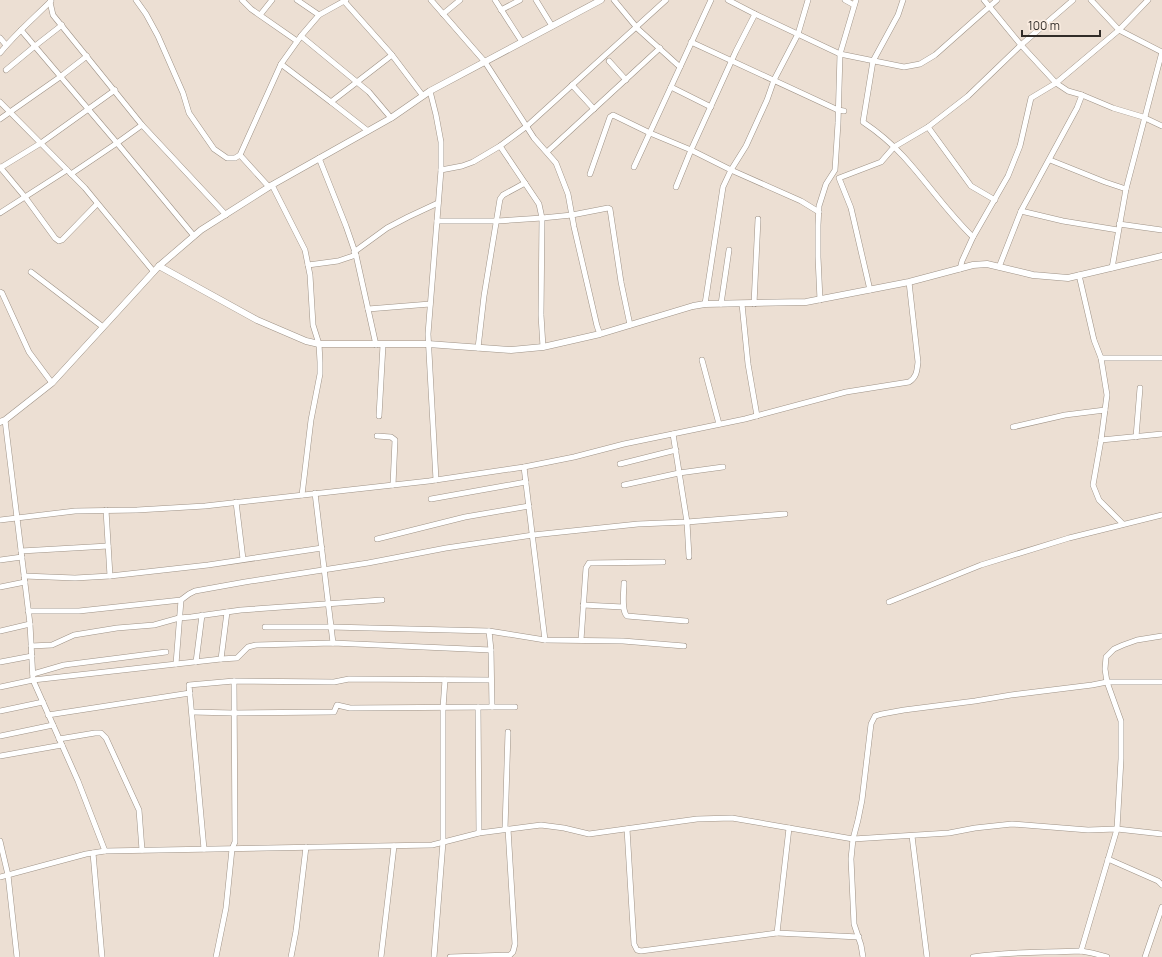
<svg xmlns="http://www.w3.org/2000/svg" width="1162" height="957" viewBox="0 0 1162 957" font-family="Manrope,sans-serif">
  <rect width="100%" height="100%" fill="#ecdfd3"/>
  <g fill="none" stroke-linecap="round" stroke-linejoin="round">
    <!-- minor casing -->
    <g stroke="#9e9286" stroke-width="6">
      <g id="minor">
        <polyline points="136,0 146,14 158,36 183,93 189,113 214,149 227,158 235,158 240,155 281,64 301,36 319,15 346,0"/>
        <polyline points="242,0 251,9 297,41"/>
        <polyline points="297,0 319,15"/>
        <polyline points="431,0 485,62 534,138 556,163 568,194 574,227 597,326 600,334"/>
        <polyline points="495,0 522,42"/>
        <polyline points="536,0 552,26"/>
        <polyline points="614,0 638,29 680,67"/>
        <polyline points="728,0 755,14 840,54 904,67 920,64 935,55 997,0"/>
        <polyline points="845,0 854,5"/>
        <path d="M903,0L898,15L873,61L863,122C878,132 891,143 903,156C927,182 947,212 973,237L962,261L960,269"/>
        <polyline points="984,0 1021,45 1056,83 1068,91 1082,95 1113,108 1143,117 1162,126"/>
        <polyline points="1091,0 1119,30 1162,52"/>
        <polyline points="344,1 392,55 423,96"/>
        <polyline points="50,2 53,15 142,125 226,215"/>
        <polyline points="501,10 520,0"/>
        <polyline points="443,14 460,0"/>
        <polyline points="755,14 736,51 691,150 731,170 801,201 819,212"/>
        <polyline points="260,15 272,0"/>
        <polyline points="21,30 117,143 194,236"/>
        <polyline points="301,36 369,92 391,118"/>
        <polyline points="0,38 6,45"/>
        <polyline points="691,42 838,110 844,111"/>
        <path d="M0,53C15,34 34,18 51,1"/>
        <polyline points="609,61 626,80"/>
        <polyline points="281,64 331,102"/>
        <polyline points="6,70 35,46 62,25"/>
        <polyline points="572,85 594,109"/>
        <polyline points="671,87 711,107"/>
        <polyline points="430,91 436,115 441,142 441,170 428,334 436,480"/>
        <polyline points="0,102 85,188 154,272"/>
        <polyline points="0,119 60,77 87,56"/>
        <polyline points="928,127 971,186 995,200"/>
        <polyline points="368,131 331,102 392,55"/>
        <polyline points="500,146 539,204 542,218 541,315 543,347"/>
        <polyline points="547,152 660,48"/>
        <polyline points="240,155 269,187"/>
        <polyline points="319,158 346,226 356,255 376,345"/>
        <polyline points="1050,160 1105,182 1126,189"/>
        <polyline points="0,167 25,197 55,238 59,241 62,240 97,204"/>
        <polyline points="634,167 711,0"/>
        <polyline points="0,168 41,143 115,90"/>
        <polyline points="441,170 462,166 473,162 500,146 527,126 666,0"/>
        <polyline points="71,174 117,143 142,125"/>
        <polyline points="590,174 610,117 613,115 650,133 691,150 676,187"/>
        <polyline points="272,185 305,250 310,275 313,325 319,344 320,362 320,374 311,420 302,495"/>
        <polyline points="1021,211 1063,221 1118,230"/>
        <polyline points="0,213 67,170"/>
        <polyline points="437,221 497,221 542,218 572,215 608,208 610,209 621,282 630,325"/>
        <polyline points="1119,224 1162,230"/>
        <polyline points="973,237 1008,176 1020,146 1031,98 1056,83 1119,30 1148,0"/>
        <polyline points="354,252 387,228 408,217 438,203"/>
        <polyline points="308,265 338,261 356,255"/>
        <polyline points="999,267 1021,211 1077,108 1082,95"/>
        <polyline points="1112,268 1126,189 1162,52"/>
        <polyline points="31,272 103,327"/>
        <polyline points="1079,275 1094,340 1101,358 1107,395 1101,440 1093,485 1099,500 1123,524"/>
        <polyline points="870,290 851,208 839,178 881,162 894,147 928,127 968,96 1021,45 1073,0"/>
        <polyline points="0,292 2,293 29,352 52,383"/>
        <polyline points="820,300 818,257 818,225 819,206 826,184 835,170 838,123 840,54 856,0"/>
        <polyline points="705,304 723,187 731,170 746,146 767,100 774,80 798,34 808,0"/>
        <polyline points="721,304 729,250"/>
        <polyline points="742,304 748,364 757,416"/>
        <polyline points="754,304 758,219"/>
        <polyline points="368,309 430,304"/>
        <polyline points="478,348 484,296 500,199 503,195 525,183"/>
        <polyline points="1101,358 1162,358"/>
        <polyline points="702,360 719,424"/>
        <polyline points="379,416 383,345"/>
        <polyline points="5,420 30,624 33,680 78,781 105,851"/>
        <polyline points="1013,427 1065,415 1105,410"/>
        <polyline points="673,434 687,522 689,557"/>
        <polyline points="377,436 391,437 395,440 393,485"/>
        <polyline points="1136,437 1140,388"/>
        <polyline points="1101,440 1162,434"/>
        <polyline points="620,464 676,450"/>
        <polyline points="524,467 545,640"/>
        <polyline points="624,485 679,473 723,467"/>
        <polyline points="315,493 333,643"/>
        <polyline points="431,499 526,482"/>
        <polyline points="236,502 243,559"/>
        <polyline points="106,510 110,576"/>
        <path d="M0,520L75,511L137,510L205,506L429,481L524,467L574,457L624,444L745,419L846,392L909,382C917,377 917,370 918,362L909,282"/>
        <polyline points="377,539 465,517 529,506"/>
        <polyline points="21,551 108,546"/>
        <polyline points="0,560 22,557"/>
        <polyline points="24,576 75,578 110,576 208,565 322,548"/>
        <path d="M624,583C624,591 621,610 627,616L686,621"/>
        <polyline points="0,587 25,582"/>
        <polyline points="889,602 981,565 1069,538 1162,515"/>
        <polyline points="583,605 623,607"/>
        <polyline points="28,611 79,611 181,600 189,594 195,591 245,582 368,563 446,548 533,535 638,524 687,522 785,514"/>
        <polyline points="265,627 331,627 489,631 545,640 623,641 684,646"/>
        <polyline points="0,631 30,624"/>
        <polyline points="489,631 491,650 492,707"/>
        <polyline points="581,640 586,568 589,563 663,562"/>
        <polyline points="31,646 52,645 74,635 117,628 154,625 179,618 191,617 241,610 382,600"/>
        <polyline points="221,659 227,612"/>
        <polyline points="0,662 32,656"/>
        <polyline points="196,662 202,615"/>
        <polyline points="176,664 181,600"/>
        <polyline points="33,674 64,665 166,652"/>
        <polyline points="0,687 33,680 221,659 237,658 248,647 256,645 333,643 491,650"/>
        <polyline points="478,707 479,833"/>
        <polyline points="0,711 43,702"/>
        <polyline points="192,712 233,713 334,712 337,705 350,708 492,707 515,707"/>
        <polyline points="48,715 190,693"/>
        <polyline points="0,736 53,725"/>
        <polyline points="59,739 95,733 101,733 106,738 139,810 142,850"/>
        <polyline points="0,756 62,745"/>
        <polyline points="789,828 777,933 859,937"/>
        <polyline points="505,829 508,732"/>
        <polyline points="627,829 634,944 637,950 641,951 777,933"/>
        <polyline points="912,836 927,957"/>
        <polyline points="0,841 8,875 17,957"/>
        <polyline points="204,849 189,685 234,681 334,682 349,679 491,680"/>
        <polyline points="93,853 102,957"/>
        <polyline points="1108,859 1158,881 1162,885"/>
        <polyline points="0,877 86,854 105,851 432,845 479,833 541,825 564,828 589,834 697,819 732,818 853,839 949,833 975,828 1012,824 1088,830 1117,829 1162,834"/>
        <polyline points="1081,951 1117,829 1121,759 1121,721 1107,682 1105,669 1106,657 1114,649 1123,645 1137,640 1162,636"/>
        <polyline points="216,957 226,908 232,849 235,842 234,681"/>
        <polyline points="291,957 296,931 306,847"/>
        <polyline points="381,957 394,846"/>
        <polyline points="434,957 443,842 443,708 445,680"/>
        <polyline points="450,957 510,955 513,952 515,944 508,829"/>
        <polyline points="863,957 861,945 854,924 851,859 853,839 858,820 862,800 871,724 875,716 882,714 904,710 975,701 1011,695 1092,685 1107,682 1162,682"/>
        <path d="M973,957C1009,951 1045,953 1081,951L1092,953L1107,957"/>
        <polyline points="1145,957 1162,907"/>
      </g>
    </g>
    <!-- tertiary casing -->
    <g stroke="#9e9286" stroke-width="7">
      <g id="tertiary">
        <polyline points="159,266 257,320 306,341 319,344 428,344 511,350 543,347 600,334 693,306 705,304 806,302 909,282 973,265 987,264 1033,275 1068,278 1162,256"/>
        <polyline points="0,422 5,420 52,383 159,266 201,230 272,185 391,118 430,91 601,0"/>
      </g>
    </g>
    <!-- minor -->
    <use href="#minor" stroke="#fff" stroke-width="5"/>
    <!-- tertiary -->
    <use href="#tertiary" stroke="#fff" stroke-width="6"/>
  </g>
  <!-- scale -->
  <path d="M1022 30v6h78v-6" fill="none" stroke="#312c28" stroke-width="2"/>
  <text x="1028" y="30" font-size="12" fill="#312c28" stroke="#faece0" stroke-width="3" paint-order="stroke">100 m</text>
</svg>
